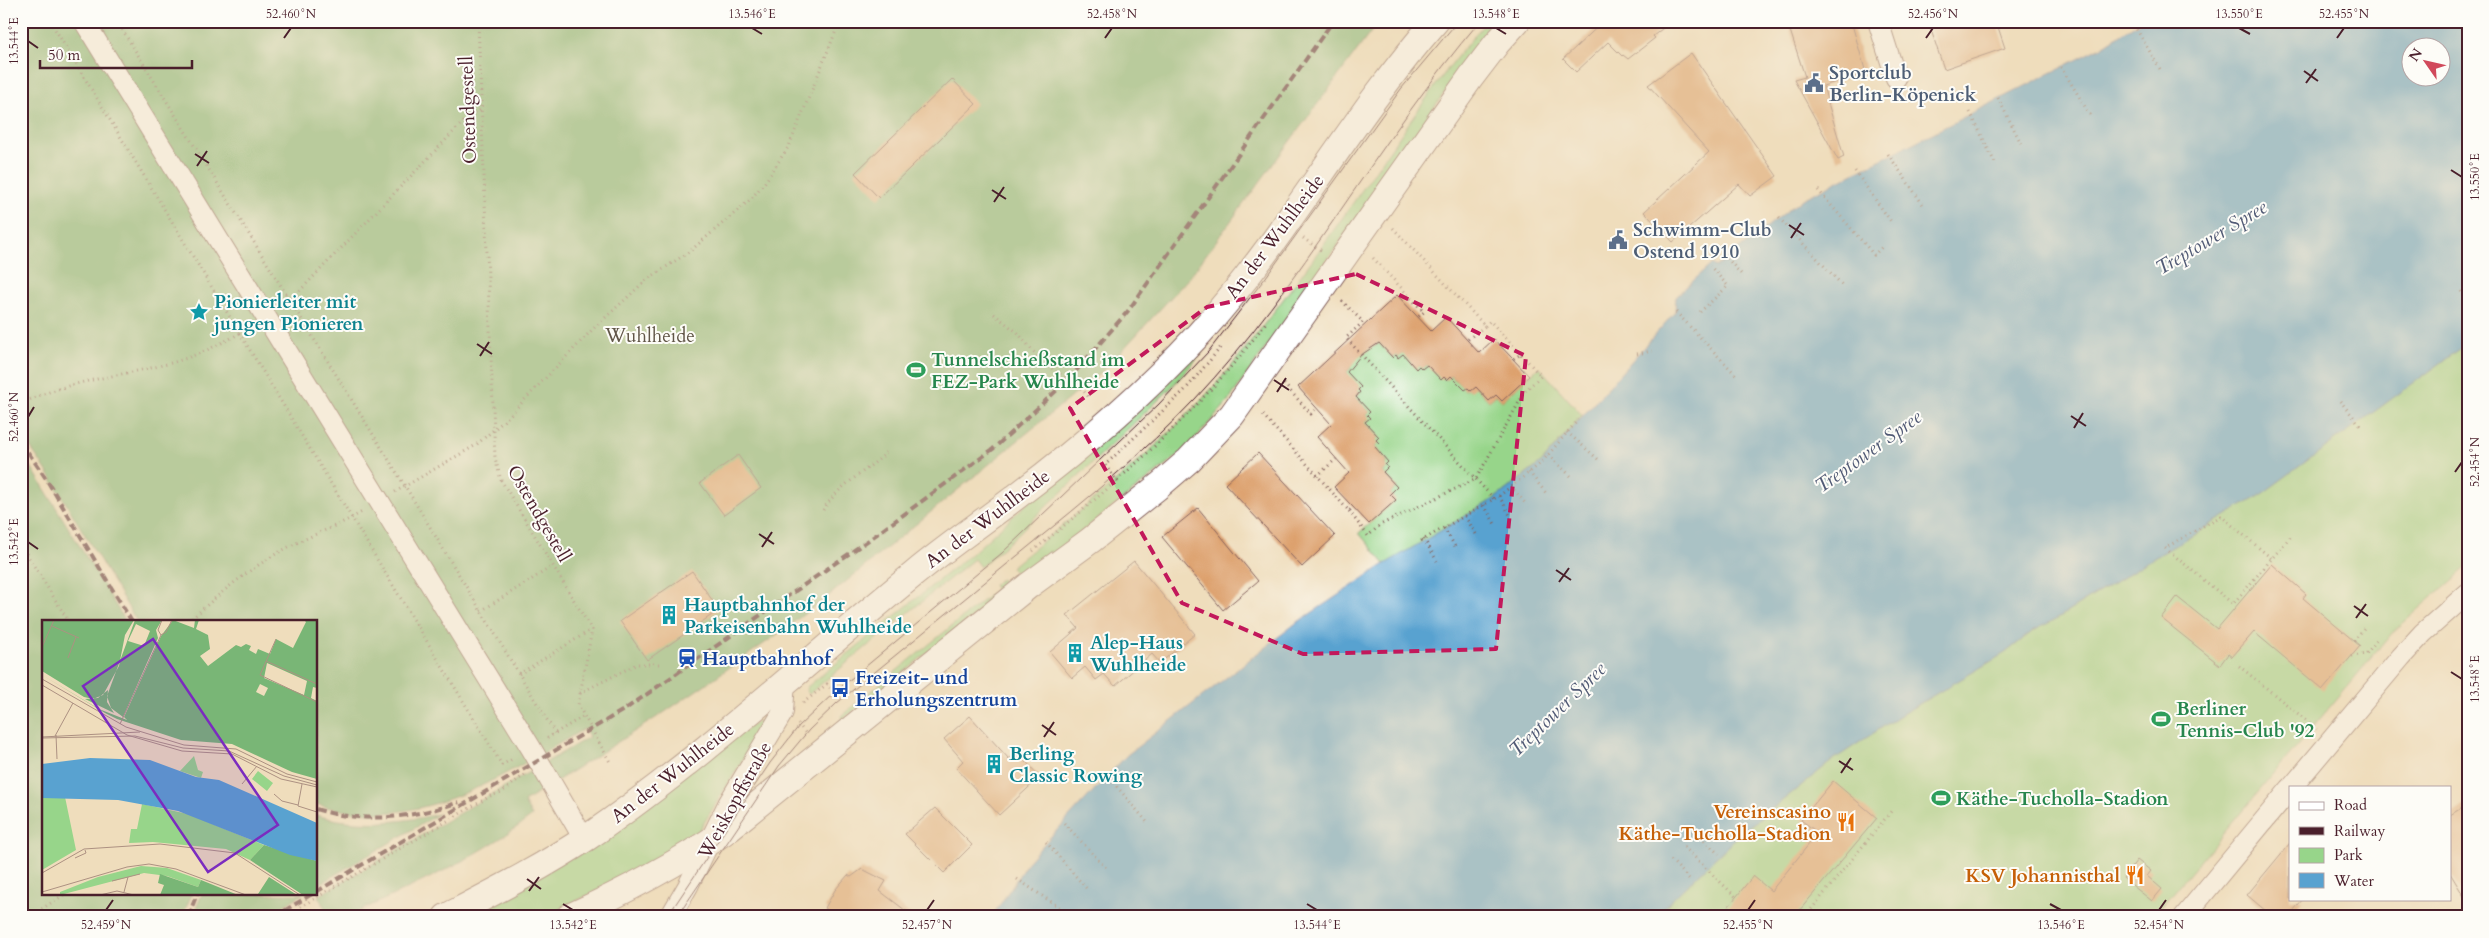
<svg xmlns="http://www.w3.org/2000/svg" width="2489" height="938" viewBox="0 0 2489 938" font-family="Cardo,serif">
  <rect width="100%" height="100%" fill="#fdfcf7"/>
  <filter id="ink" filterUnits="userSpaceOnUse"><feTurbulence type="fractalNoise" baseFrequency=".02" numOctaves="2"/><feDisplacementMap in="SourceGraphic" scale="10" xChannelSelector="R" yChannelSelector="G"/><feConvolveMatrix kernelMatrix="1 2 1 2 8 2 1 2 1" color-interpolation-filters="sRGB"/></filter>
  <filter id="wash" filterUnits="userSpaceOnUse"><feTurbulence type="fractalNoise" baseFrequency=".0096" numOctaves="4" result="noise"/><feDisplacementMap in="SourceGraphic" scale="20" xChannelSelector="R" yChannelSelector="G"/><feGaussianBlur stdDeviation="1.12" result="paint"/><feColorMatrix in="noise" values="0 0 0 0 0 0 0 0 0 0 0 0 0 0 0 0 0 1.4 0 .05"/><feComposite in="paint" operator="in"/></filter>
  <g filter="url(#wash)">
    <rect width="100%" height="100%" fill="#efddbc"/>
    <!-- green -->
    <g fill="#97d58a" stroke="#707a5a">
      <path d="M1487,21H1499L1477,46L1227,403L1184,451L1021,579L1011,567C1094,500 1180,433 1245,349C1294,287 1340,222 1385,157C1418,111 1449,63 1487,21Z"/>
      <polygon points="1379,343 1393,358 1396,355 1398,358 1403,354 1416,368 1419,366 1422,369 1427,365 1447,380 1451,376 1465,390 1476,387 1489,401 1496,395 1502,401 1539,367 1582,415 1541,463 1494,499 1385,564 1359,533 1395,500 1390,494 1397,487 1383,472 1388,468 1385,465 1388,462 1375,447 1379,443 1376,440 1379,437 1365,422 1370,418 1367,415 1370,412 1356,397 1360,393 1347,372 1351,368 1348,365 1371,344 1374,347"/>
      <polygon points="2468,343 2468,566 2393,632 2153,917 1654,917 1738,836 1833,760 1902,714 2005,653 2033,631 2056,619 2147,562 2259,496"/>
      <polygon points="1198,349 1202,353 1169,390 1006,545 980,567 974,559 809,694 806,691 807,687 977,549"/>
      <polygon points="1001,579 1009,589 842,720 841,716 996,590 993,585"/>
      <polygon points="759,721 763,723 762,728 696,836 652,864 543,917 467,917"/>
    </g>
    <!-- forest -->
    <g fill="#79b676" stroke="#626a50">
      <path d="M21,21H78L532,759C464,798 396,829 316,804V622H137L46,470L21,434Z"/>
      <path d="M90,21H1379L1188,279L1104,370L831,594L771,639L665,712L524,802L532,816C477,859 410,887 347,917H330L318,896L589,737L584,729L540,755Z"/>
      <polygon points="21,450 126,622 44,622 44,894 192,894 182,917 21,917"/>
      <path d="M439,814L316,886V815C357,827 398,823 439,814Z"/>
      <polygon points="202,894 303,894 265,917 192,917"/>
    </g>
    <!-- water -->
    <path fill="#59a2d0" stroke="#52607e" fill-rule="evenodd" d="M2141,21H2468V343L2259,496L2147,562L2056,619L2033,631L2005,653L1902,714L1833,760L1738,836L1654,917H992L1029,860L1127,755L1295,624L1385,564L1494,499L1541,463L1675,312L1676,296L1712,264L1716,267L1801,200L2098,49ZM2412,48H2442V78H2412Z"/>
    <g id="blocks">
      <!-- building -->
      <g fill="#dc9e69">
        <polygon points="1604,21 1672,21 1653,36 1655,38 1628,59 1623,55 1622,56 1608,42 1576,72 1563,59"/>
        <polygon points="1787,21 1851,21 1866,73 1823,86 1844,157 1838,160 1794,80 1805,77"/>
        <polygon points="1928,21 1996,21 2005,48 1944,69"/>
        <polygon points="1691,53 1777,176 1750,196 1739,184 1673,242 1644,212 1709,152 1648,85"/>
        <polygon points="952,79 976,104 879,198 855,173"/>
        <polygon points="1397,295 1431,331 1446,317 1479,353 1494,339 1529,376 1502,401 1496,395 1489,401 1476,387 1471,391 1468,388 1465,390 1451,376 1447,380 1444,377 1441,380 1427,365 1422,369 1419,366 1416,369 1403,354 1398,358 1396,355 1393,358 1379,343 1361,355 1347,372 1361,387 1358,390 1360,392 1356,397 1370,412 1367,415 1370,418 1365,422 1379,437 1376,440 1379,443 1375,447 1388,462 1385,465 1388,467 1383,472 1397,487 1390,494 1396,500 1369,524 1334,487 1349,473 1317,437 1331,424 1298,387"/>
        <polygon points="1258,453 1335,536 1302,567 1225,484"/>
        <polygon points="738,455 761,488 724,515 700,483"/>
        <polygon points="1198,508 1258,581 1223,610 1162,537"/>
        <polygon points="1134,561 1195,634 1160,663 1152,654 1115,686 1104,674 1096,680 1085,667 1072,678 1050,652 1078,628 1067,615"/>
        <polygon points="2272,564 2306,594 2303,598 2360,646 2323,690 2254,632 2232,657 2228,654 2220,665 2161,618 2177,597 2217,629"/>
        <polygon points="692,571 719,610 647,660 620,621"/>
        <polygon points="970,716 1009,759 1017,752 1040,777 999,815 956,768 963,761 944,739"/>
        <polygon points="1833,781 1877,818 1794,917 1720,917 1753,876 1771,891 1818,833 1801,820"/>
        <polygon points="2468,804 2468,903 2450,873 2450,815"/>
        <polygon points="935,808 972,845 944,873 905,834"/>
        <polygon points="2290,843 2290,899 2303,899 2288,917 2273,917 2247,895"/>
        <polygon points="2137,860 2151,871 2147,876 2162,889 2152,901 2123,878"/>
        <polygon points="862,869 886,881 880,891 914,917 826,917 828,910 825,908 835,890 848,875 851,877"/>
      </g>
    </g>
  </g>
  <g filter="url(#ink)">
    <use href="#blocks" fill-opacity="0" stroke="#84625e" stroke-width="1"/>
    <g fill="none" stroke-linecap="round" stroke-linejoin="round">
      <!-- minor casing -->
      <g stroke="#84625e" stroke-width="22">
        <g id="minor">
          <polyline points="84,21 531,748 584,839"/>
          <polyline points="1878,21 1896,78"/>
          <polyline points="2292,787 2401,657 2423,633 2468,593"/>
          <polyline points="670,917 688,886 728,804 783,712 785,680"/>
          <polyline points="2184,917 2290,789"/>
        </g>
      </g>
      <!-- major casing -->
      <g stroke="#84625e" stroke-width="28">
        <g id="major">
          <path d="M446,917C494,892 543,867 588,837C703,758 806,662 914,574C948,546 983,522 1017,496C1082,447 1144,394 1199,334C1287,237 1349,120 1436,21"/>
          <path d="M569,917C624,892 675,865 724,832L1028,586L1091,540L1160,485L1189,460L1232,415L1471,77L1497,43L1517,21"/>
        </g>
      </g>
      <!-- path -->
      <g stroke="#84625e" stroke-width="3" stroke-dasharray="1 4" stroke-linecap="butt">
        <polyline points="50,21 502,765 514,758"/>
        <polyline points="117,21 405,486 555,733"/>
        <polyline points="478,21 495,458 501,480 592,630 578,705 610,762"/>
        <polyline points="2134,25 2160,69"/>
        <polyline points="2061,67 2092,118"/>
        <polyline points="1998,98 2021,143"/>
        <polyline points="1970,112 1996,165"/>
        <polyline points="1888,154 1924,206"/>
        <polyline points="1855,171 1892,223"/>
        <polyline points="1818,190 1874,255 1882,247"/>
        <polyline points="1779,218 1843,286"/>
        <polyline points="1393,228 1485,326 1467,340"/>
        <polyline points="1303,238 1320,250 1318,252"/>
        <polyline points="1373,258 1424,312 1418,317"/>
        <polyline points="1727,258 1742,275"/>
        <polyline points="2461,291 2468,301"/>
        <polyline points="1342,301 1363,322 1346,338 1494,499"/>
        <polyline points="281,308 290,301 466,119 480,110"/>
        <polyline points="1676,312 1738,377"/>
        <polyline points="1700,312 1728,286 1710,266"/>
        <polyline points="994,314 1018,333 1042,362 1081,388 1088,396"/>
        <polyline points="1485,326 1490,321 1521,354 1513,359"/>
        <polyline points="1637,354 1652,351"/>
        <polyline points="1284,384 1311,414 1317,408"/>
        <polyline points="2340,401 2362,427"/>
        <path d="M21,404C65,381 116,377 163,365C194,358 223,343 251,327"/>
        <polyline points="1263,415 1349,511 1353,507"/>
        <polyline points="1567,432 1600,461"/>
        <polyline points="1548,455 1573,478"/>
        <polyline points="1529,472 1546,493"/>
        <polyline points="1317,476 1336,459"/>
        <polyline points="1118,482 1105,465 1186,389 1221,347"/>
        <polyline points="1511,486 1525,503"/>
        <polyline points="395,492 476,445 505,420 593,329 629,296 645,281 689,252 750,200 765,182 789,146 840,21"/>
        <polyline points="1499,496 1510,515"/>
        <polyline points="1484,505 1495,524"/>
        <path d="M823,510C839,485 862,474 884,455L886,452L884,449"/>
        <polyline points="1349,511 1368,536 1380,525 1476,479 1526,390 1541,376 1521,354"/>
        <polyline points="1465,516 1476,534"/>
        <polyline points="1444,528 1456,548"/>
        <polyline points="1424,539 1437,561"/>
        <polyline points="1421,541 1499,496 1541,463 1578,420"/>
        <polyline points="21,545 69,622"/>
        <path d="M1033,551C1119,481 1201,411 1267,321"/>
        <polyline points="2271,558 2221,516 2165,548 2233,604 2292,535"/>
        <polyline points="481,611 553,566"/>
        <path d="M188,622C218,595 247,570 283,550C308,536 337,527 362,512"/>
        <polyline points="2354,641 2364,628"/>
        <polyline points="2352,656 2366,654 2378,639"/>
        <polyline points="2239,666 2317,729"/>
        <polyline points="519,674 591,630"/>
        <polyline points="580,693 637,664 660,664"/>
        <polyline points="803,703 827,684 830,688"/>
        <polyline points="798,724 807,735"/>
        <polyline points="547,738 584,716"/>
        <polyline points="1107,775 1147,822"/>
        <polyline points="1064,823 1108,870"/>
        <polyline points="1685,824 1719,854"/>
        <polyline points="1046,842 1087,889"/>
        <polyline points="1684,847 1736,897"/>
        <polyline points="1671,860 1691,881"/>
        <polyline points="1017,879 1074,917"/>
        <path d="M300,907L492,795C505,793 513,782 525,775"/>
        <polyline points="631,913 639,917"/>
        <polyline points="29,917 65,894"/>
        <polyline points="1805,917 1893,809"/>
      </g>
      <!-- minor -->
      <use href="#minor" stroke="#fff" stroke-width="20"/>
      <!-- major -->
      <use href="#major" stroke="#fff" stroke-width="26"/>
      <!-- tram -->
      <g stroke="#4a1f2b" stroke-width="1">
        <polyline points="667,917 770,763 799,726 835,692 1002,553 1159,404 1208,352 1266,277 1401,89 1458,21"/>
        <path d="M677,917L779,766L809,730L837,703C901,651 964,599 1028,547C1086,500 1144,453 1195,399C1303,284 1377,141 1480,21"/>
      </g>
      <!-- rail -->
      <g stroke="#4a1f2b" stroke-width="4" stroke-dasharray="8 4" stroke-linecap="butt">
        <polyline points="21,442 45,477 132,622"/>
        <path d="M316,809C364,824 413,818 459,802"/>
        <polyline points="316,892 627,708 873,537 993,449 1068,380 1128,311 1333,21"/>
        <polyline points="188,917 197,894"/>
        <polyline points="274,917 312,894"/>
      </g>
    </g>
  </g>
  <!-- marked area -->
  <path d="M0 0H2489V938H0ZM1356,274L1526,356L1496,649L1303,654L1182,603L1070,408L1207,307Z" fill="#efddbc" fill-opacity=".55" fill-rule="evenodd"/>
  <path fill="none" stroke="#c2185b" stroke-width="4" stroke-dasharray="10 6" stroke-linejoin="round" d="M1356,274L1526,356L1496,649L1303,654L1182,603L1070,408L1207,307Z"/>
  <!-- ticks -->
  <path fill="none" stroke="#4a1f2b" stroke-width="2" d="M752,28L762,34M1496,28L1506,34M2239,28L2250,34M284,38L291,28M1105,38L1112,28M1926,38L1933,28M2337,38L2344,28M28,41L38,48M2304,71L2318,81M2306,83L2316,69M195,154L209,163M197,166L207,151M2451,170L2462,177M992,190L1006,199M994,202L1004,187M1789,225L1804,235M1791,238L1801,223M477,344L492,354M480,356L489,342M1274,380L1289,390M1277,392L1286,378M2071,416L2086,426M28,417L34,407M2074,428L2083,413M2455,472L2462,462M759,534L774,544M28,542L38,549M762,547L772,532M1556,570L1571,580M1559,582L1569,568M2354,606L2368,616M2356,618L2366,604M2451,672L2462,679M1042,725L1056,735M1044,737L1054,722M1839,761L1853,770M1841,773L1851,758M527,879L541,889M529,891L539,877M563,904L573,910M1307,904L1317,910M2050,904L2061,910M106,910L113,900M927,910L934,900M1748,910L1755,900M2159,910L2166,900"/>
  <!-- icons -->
  <defs>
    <g id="civic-bare" transform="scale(1.5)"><path d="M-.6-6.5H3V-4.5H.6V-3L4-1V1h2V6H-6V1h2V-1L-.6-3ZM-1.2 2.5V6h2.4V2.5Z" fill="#5c6f8a" stroke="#fdfcf7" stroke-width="2.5" paint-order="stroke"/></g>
    <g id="sight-bare" transform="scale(1.5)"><path d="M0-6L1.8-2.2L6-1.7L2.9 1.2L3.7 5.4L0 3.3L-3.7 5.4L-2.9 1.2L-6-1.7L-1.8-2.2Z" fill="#0f9aa8" stroke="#fdfcf7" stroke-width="2.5" paint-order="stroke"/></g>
    <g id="stadium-bare" transform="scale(1.5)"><path d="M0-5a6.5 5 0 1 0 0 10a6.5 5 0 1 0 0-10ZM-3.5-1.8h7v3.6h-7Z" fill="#2e9e5b" stroke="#fdfcf7" stroke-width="2.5" paint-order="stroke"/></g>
    <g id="building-bare" transform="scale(1.5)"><path d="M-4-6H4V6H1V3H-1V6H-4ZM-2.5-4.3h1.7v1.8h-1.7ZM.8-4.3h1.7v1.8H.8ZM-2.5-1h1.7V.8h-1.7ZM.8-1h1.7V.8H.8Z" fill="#0f9aa8" stroke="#fdfcf7" stroke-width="2.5" paint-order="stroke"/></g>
    <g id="station-bare" transform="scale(1.5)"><path d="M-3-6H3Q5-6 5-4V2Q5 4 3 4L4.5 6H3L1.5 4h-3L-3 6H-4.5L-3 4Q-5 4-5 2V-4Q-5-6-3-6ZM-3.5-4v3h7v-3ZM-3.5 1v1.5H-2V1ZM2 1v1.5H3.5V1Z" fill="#1a4fb4" stroke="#fdfcf7" stroke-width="2.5" paint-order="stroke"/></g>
    <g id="bus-bare" transform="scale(1.5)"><path d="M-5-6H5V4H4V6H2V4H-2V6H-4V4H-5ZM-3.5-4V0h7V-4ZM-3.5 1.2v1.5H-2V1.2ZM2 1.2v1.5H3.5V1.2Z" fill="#1a4fb4" stroke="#fdfcf7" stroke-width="2.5" paint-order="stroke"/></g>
    <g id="restaurant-bare" transform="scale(1.5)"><path d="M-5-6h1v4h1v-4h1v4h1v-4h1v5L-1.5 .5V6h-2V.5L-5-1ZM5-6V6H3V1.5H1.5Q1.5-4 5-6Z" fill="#e8710a" stroke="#fdfcf7" stroke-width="2.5" paint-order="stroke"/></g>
  </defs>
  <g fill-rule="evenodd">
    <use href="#civic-bare" x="1814" y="83"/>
    <use href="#civic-bare" x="1618" y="240"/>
    <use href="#sight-bare" x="199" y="312"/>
    <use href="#stadium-bare" x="916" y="370"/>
    <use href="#building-bare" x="669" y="615"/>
    <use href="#building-bare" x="1075" y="653"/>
    <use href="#station-bare" x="687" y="658"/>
    <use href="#bus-bare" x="840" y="688"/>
    <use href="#stadium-bare" x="2161" y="719"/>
    <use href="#building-bare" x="994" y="764"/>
    <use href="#stadium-bare" x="1941" y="798"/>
    <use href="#restaurant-bare" x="1846" y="822"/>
    <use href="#restaurant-bare" x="2135" y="875"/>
  </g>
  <g text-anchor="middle" stroke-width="4" stroke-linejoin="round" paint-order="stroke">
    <!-- service labels -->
    <g font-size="19" font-weight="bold" fill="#4e5e75" stroke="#fdfcf7" text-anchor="start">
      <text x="1829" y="79">Sportclub<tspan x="1829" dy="22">Berlin-Köpenick</tspan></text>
      <text x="1633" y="236">Schwimm-Club<tspan x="1633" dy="22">Ostend 1910</tspan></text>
    </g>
    <!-- street labels -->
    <g font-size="19" fill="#4a1f2b" stroke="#fdfcf7">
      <text transform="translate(467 110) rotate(-92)" y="7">Ostendgestell</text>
      <text transform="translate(1274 236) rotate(-53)" y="7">An der Wuhlheide</text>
      <text transform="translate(540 513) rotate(60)" y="7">Ostendgestell</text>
      <text transform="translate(987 518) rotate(-37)" y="7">An der Wuhlheide</text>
      <text transform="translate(672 772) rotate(-38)" y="7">An der Wuhlheide</text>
      <text transform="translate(734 800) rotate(-61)" y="7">Weiskopffstraße</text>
    </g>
    <!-- culture labels -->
    <g font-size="19" font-weight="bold" fill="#0d838f" stroke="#fdfcf7" text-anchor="start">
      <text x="214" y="308">Pionierleiter mit<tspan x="214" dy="22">jungen Pionieren</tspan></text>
      <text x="684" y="611">Hauptbahnhof der<tspan x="684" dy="22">Parkeisenbahn Wuhlheide</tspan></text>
      <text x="1090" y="649">Alep-Haus<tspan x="1090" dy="22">Wuhlheide</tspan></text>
      <text x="1009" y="760">Berling<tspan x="1009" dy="22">Classic Rowing</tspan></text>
    </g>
    <!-- park labels -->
    <g font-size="19" fill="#615648" stroke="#fdfcf7">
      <text x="650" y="342">Wuhlheide</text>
    </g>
    <!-- leisure labels -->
    <g font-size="19" font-weight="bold" fill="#27864d" stroke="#fdfcf7" text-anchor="start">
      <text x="931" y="366">Tunnelschießstand im<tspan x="931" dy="22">FEZ-Park Wuhlheide</tspan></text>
      <text x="2176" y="715">Berliner<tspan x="2176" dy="22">Tennis-Club '92</tspan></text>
      <text x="1956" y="805">Käthe-Tucholla-Stadion</text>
    </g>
    <!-- transit labels -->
    <g font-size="19" font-weight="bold" fill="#164399" stroke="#fdfcf7" text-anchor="start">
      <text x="702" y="665">Hauptbahnhof</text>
      <text x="855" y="684">Freizeit- und<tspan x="855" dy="22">Erholungszentrum</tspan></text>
    </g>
    <!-- food labels -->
    <g font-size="19" font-weight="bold" fill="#c56008" stroke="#fdfcf7" text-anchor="end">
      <text x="1831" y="818">Vereinscasino<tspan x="1831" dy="22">Käthe-Tucholla-Stadion</tspan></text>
      <text x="2120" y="882">KSV Johannisthal</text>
    </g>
    <!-- water labels -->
    <g font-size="20" font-style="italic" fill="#515a75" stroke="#fdfcf7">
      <text transform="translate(2211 237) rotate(-31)" y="7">Treptower Spree</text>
      <text transform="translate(1868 451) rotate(-36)" y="7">Treptower Spree</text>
      <text transform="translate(1557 709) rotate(-44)" y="7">Treptower Spree</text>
    </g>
  </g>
  <!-- overview -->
  <g transform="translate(42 620)">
    <rect width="275" height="275" fill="#efddbc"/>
    <path d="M152,136L156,150L161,152L159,158L138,151ZM216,151L231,163L225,171L210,159ZM23,177L34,230L0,250V178ZM100,184L146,194L222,225L208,240L184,229L111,222L87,223L89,209H95ZM99,246L125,248L159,260L156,267L125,256L102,253L18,275V272L56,257Z" fill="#97d58a"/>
    <path d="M0,0H92L83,15L77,46L61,75L51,79L42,77L0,51ZM93,0H120L114,10L116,18L81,97L69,88L65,76ZM94,4L108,11L102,26L86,21ZM131,0L152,8L153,0H157L154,9L166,15L168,29L158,36L166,46L194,25L199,27L204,24L209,26L207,30L214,34L216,29L228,34L234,19L251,28L264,2L262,0H275V68L271,67L269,78L275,81V159L250,152L190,124L139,120L75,99L63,93L0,55L57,89L85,100L82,97L119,16ZM225,43L265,61L262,75L222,58ZM218,64L226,68L222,76L214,72ZM66,70L65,82L72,93L43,79L56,78ZM222,225L275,241V275H261L208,240ZM118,254L156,267L159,260L196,275H118L122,265L116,263ZM227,257L255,275L216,274Z" fill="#79b676" fill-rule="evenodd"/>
    <path d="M48,138L108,140L154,157L177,160L275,203V241L248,235L136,191L76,180L0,178V144Z" fill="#59a2d0"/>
    <path fill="none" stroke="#ad9182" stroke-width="1" d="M10,6L37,18M119,15L116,10L120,0M234,19L218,55L275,82M0,27L12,0M26,38L34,17M224,41L275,64M0,59L84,107L142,125L194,129L245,154L275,162M0,65L85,115L140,131L190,134L239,159L275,167M78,104L119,15L124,12L130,0M14,115L15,139M13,116L31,83M0,117L98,112M0,118L93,116L141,128L187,131L242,156L275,165M200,164L215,146M260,164L256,186L275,192M232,174L240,181L256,185M33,238L44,233L43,230M0,253L42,229L118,224L193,233L258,275M70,261L98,254M0,272L85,247L107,244L134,249L204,275M82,272L86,257M58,275L75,271L92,275"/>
    <path fill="#7b2cbf" fill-opacity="0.15" stroke="#7b2cbf" stroke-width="2.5" d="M111,19L236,205L166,252L41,66Z"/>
    <rect width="275" height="275" fill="none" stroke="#4a1f2b" stroke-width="2.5"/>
  </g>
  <!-- margin -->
  <rect width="2489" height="938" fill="none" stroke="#fdfcf7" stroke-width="55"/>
  <!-- legend -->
  <rect x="2289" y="786" width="162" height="115" fill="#fdfcf7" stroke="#b5a4a5"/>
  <rect x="2299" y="802" width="25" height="8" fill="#ffffff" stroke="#b5a4a5"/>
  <text x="2334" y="810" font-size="15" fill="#4a1f2b">Road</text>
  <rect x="2299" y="827" width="25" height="8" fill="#4a1f2b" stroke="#b5a4a5"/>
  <text x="2334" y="836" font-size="15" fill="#4a1f2b">Railway</text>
  <rect x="2299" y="848" width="25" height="15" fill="#97d58a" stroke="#b5a4a5"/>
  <text x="2334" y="860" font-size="15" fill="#4a1f2b">Park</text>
  <rect x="2299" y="873" width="25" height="15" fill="#59a2d0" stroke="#b5a4a5"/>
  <text x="2334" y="886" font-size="15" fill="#4a1f2b">Water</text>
  <!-- north arrow -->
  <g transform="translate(2426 62) rotate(304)"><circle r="24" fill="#fdfcf7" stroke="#b5a4a5"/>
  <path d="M0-4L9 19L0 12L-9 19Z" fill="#d1495b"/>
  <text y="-8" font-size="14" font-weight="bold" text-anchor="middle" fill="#4a1f2b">N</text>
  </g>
  <!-- scale -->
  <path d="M40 60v8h152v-8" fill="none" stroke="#4a1f2b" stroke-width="2.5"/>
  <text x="48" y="60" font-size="15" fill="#4a1f2b" stroke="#fdfcf7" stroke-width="4" paint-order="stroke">50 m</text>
  <rect x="28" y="28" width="2434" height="882" fill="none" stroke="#4a1f2b" stroke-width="2"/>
  <g font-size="12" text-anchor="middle" fill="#4a1f2b">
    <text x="291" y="18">52.460°N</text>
    <text x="752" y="18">13.546°E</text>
    <text x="1112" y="18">52.458°N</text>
    <text x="1496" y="18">13.548°E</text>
    <text x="1933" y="18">52.456°N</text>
    <text x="2239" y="18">13.550°E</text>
    <text x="2344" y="18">52.455°N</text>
    <text transform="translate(14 41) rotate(-90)" y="4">13.544°E</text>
    <text transform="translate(2475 177) rotate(-90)" y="4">13.550°E</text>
    <text transform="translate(14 417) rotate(-90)" y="4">52.460°N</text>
    <text transform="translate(2475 462) rotate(-90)" y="4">52.454°N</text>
    <text transform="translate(14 542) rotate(-90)" y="4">13.542°E</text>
    <text transform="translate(2475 679) rotate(-90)" y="4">13.548°E</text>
    <text x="106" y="929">52.459°N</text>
    <text x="573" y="929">13.542°E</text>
    <text x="927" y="929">52.457°N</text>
    <text x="1317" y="929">13.544°E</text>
    <text x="1748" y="929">52.455°N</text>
    <text x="2061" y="929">13.546°E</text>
    <text x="2159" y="929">52.454°N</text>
  </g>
</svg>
